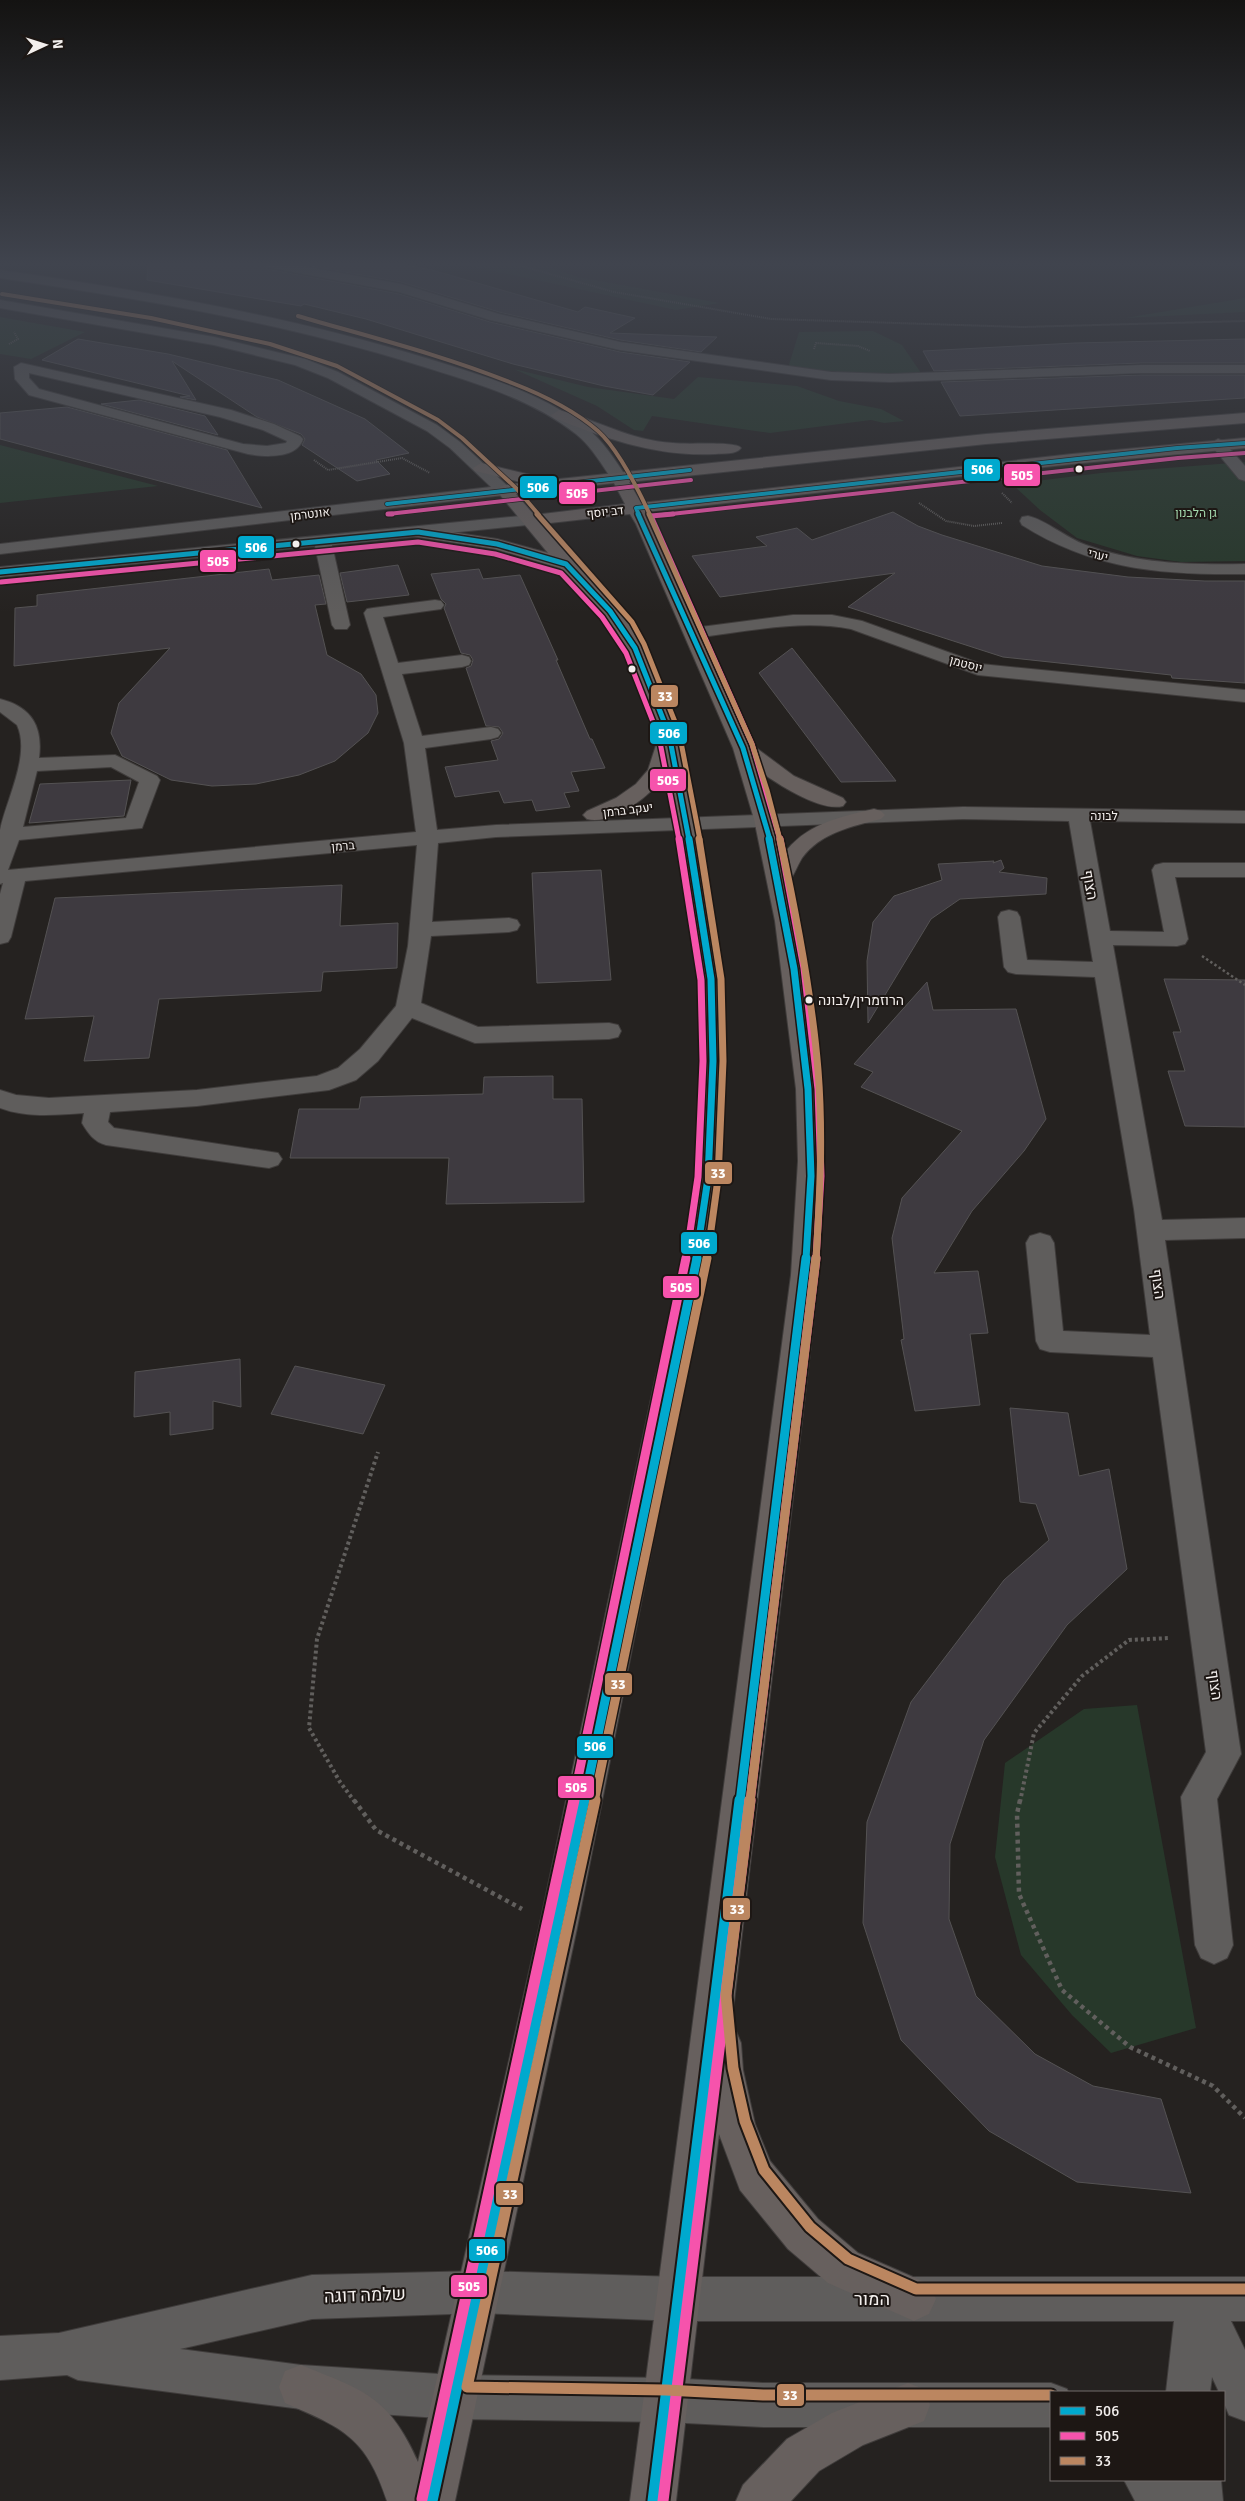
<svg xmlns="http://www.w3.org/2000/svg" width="1245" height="2501" viewBox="0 0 1245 2501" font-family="Signika,Heebo,sans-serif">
  <rect width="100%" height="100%" fill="#252220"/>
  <!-- green -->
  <g fill="#27382a">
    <polygon points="456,263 539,263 578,277 720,303 676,310"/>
    <polygon points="1245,298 1245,312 1125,318"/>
    <polygon points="0,317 85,332 31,359 0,354"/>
    <polygon points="873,331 902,345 921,373 852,373 788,368 799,332"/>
    <polygon points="514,369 588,387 674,399 698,377 797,386 839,401 881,409 904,421 884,423 871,420 770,433 652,416 643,431 634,430 597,406"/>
    <polygon points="0,445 158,486 0,503"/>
    <polygon points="1245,462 1245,561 1181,562 1137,556 1077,538 1040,510 1012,484 1101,473"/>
    <polygon points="1137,1705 1196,2028 1111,2053 1072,2015 1021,1955 995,1857 1005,1763 1084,1709"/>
  </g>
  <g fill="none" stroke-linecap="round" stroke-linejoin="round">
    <!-- stream -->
    <polyline stroke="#031728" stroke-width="6" points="880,263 905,266 1026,263"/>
  </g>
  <!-- building -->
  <g fill="#3e3a40" stroke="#545253">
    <polygon points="148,263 259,263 267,269 399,294 490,322 620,352 690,362 653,395 604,386 513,364 366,319 304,304 301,306 147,280"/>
    <polygon points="294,263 394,263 432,270 578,312 585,307 635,318 610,333 717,337 701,352 620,340 499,312 401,282"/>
    <polygon points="78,339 168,354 278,380 365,419 409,453 376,460 390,474 357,481 302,445 305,439 301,434 257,417 172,361 196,400 180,397 190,396 42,360"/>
    <polygon points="1245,339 1245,363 1141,363 934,371 923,351 1075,343"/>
    <polygon points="1141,375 1245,375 1245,398 960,416 941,382"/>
    <polygon points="139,400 205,416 218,435 101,404"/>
    <polygon points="67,407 227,450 262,508 0,439 0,413"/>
    <polygon points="893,512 918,526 942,535 1042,566 1128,577 1205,581 1245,581 1245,683 1172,678 1171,675 1003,657 848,607 895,573 720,597 692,556 767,546 756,537 797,528 812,540"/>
    <polygon points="398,565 409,595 347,602 340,573"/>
    <polygon points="269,569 272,580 319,575 326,604 315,605 327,655 361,674 376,695 378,713 368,733 335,761 299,775 256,784 212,786 171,780 122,756 111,733 119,703 170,648 14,666 15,608 37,606 37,595"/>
    <polygon points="479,569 483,579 520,575 558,660 556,660 590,739 592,739 605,768 571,772 579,791 564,793 570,807 536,811 532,800 504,803 499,791 455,797 445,767 498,760 491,741 499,739 503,733 499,727 486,726 466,668 471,666 473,660 470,655 461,653 444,608 446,604 441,599 431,574"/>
    <polygon points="792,648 841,710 896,781 841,782 759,673"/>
    <polygon points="131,780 124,816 29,823 40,784"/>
    <polygon points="1001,860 1004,868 999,872 1047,878 1046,894 960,899 931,919 868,1023 867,961 873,922 894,896 942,880 938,864 994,861 993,863"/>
    <polygon points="601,870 611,980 537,983 532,873"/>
    <polygon points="342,885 340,926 398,923 397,968 323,972 321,991 159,999 149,1058 84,1061 94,1016 25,1019 55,898"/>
    <polygon points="1164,979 1245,980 1245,1127 1185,1126 1168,1071 1185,1071 1173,1032 1181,1032"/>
    <polygon points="927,982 933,1010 1016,1009 1046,1119 1024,1151 972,1211 934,1273 978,1271 988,1333 970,1334 980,1405 915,1411 901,1340 904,1339 892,1238 902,1198 962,1131 861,1087 873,1072 854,1064"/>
    <polygon points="553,1076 553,1099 582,1099 584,1202 446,1204 449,1158 290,1158 299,1109 359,1109 361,1097 483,1094 484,1077"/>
    <polygon points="240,1359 241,1407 213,1401 213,1429 170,1435 170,1412 134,1417 135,1372"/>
    <polygon points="295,1366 385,1385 363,1434 271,1414"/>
    <polygon points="1010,1408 1068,1413 1079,1476 1109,1469 1127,1569 1067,1625 984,1740 950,1844 949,1919 976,1996 1035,2054 1093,2086 1161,2099 1191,2193 1077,2182 989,2131 901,2040 863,1923 867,1822 911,1702 1004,1580 1049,1540 1036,1504 1020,1502"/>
  </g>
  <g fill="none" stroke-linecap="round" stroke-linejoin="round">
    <!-- minor casing -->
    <g stroke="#3f3c3b" stroke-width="2">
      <g id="minor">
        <polygon points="261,263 286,263 401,284 499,314 620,342 831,372 890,374 1141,365 1245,365 1245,373 1141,373 890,382 831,380 620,350 490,320 399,292 267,267"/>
        <path d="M0,270C145,291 289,316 429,359C483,376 541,392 587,428C604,442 615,460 627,478L619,483L613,481C602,465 592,447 576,434C530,398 472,382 418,365C281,322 141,299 0,278Z"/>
        <polygon points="0,300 214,337 305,359 338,372 437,425 460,442 512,490 504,495 0,554 0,544 491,487 450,448 427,431 328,378 295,365 214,345 0,308"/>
        <path d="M21,363L231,410L274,424L300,436L303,439C297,459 265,457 248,454L29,395L15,379L14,367ZM29,373L220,417L263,430L287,441L286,443L267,446L243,444L39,389L29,378Z"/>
        <polygon points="1218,439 1223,441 1245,466 1245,481 1239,479 1210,444"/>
        <polygon points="531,515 537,516 539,520 537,524 332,545 350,625 347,629 335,629 332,625 315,546 0,577 0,567"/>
        <path d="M1028,516C1046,520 1066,538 1086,545C1137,564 1191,565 1245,564V574C1163,575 1093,570 1022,525L1020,521L1022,517Z"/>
        <path d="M435,600L441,601L444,605L441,609L383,617L398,663L462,655L469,657L471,661L469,665L462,667L402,674L422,736L491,727L498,729L501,733L498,737L491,739L425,748L437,830L496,825L963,807L1245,811V823L1090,821L1110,931L1164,932L1152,870L1155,865L1163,863H1245V877H1175L1188,939L1185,944L1177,946L1113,945L1162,1220L1245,1218V1238L1165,1240L1241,1754L1217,1799L1233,1945L1227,1958L1214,1964L1201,1958L1195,1945L1181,1797L1206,1752L1153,1357L1050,1352L1040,1349L1036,1341L1026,1243L1030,1236L1040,1233L1050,1236L1054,1243L1063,1331L1150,1335L1134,1209L1095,977L1016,974L1008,972L1004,967L998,917L1001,912L1009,910L1017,912L1020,917L1027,960L1093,962L1069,821L963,819L496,837L438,843L432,922L509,918L517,920L520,925L517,930L509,932L431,936L421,1003L478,1027L609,1023L618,1025L621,1031L618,1037L609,1039L475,1043L412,1018L378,1061L356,1080L329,1090L197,1106L110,1112L108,1122L114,1128L278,1153L282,1159L278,1165L269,1168L106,1145C94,1142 88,1133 82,1123L84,1113C57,1115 26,1118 0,1108V1090L16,1095L49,1098L197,1090L317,1076L338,1068L360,1049L396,1006L408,946L417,845L25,881L11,937L8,942L0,944V894L3,883L0,884C0,867 0,846 0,830C6,800 31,755 17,725L0,712V699C32,707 43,727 39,758L115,755L157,776L160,780L142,828L19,840L8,870L416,832L404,743L364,613L367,609L373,608ZM111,767L139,782L126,818L23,827L37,771Z"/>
        <path d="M793,615H832L862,621L981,664L1245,690V702L978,675L851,629C799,619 745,632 693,638L687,637L684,633L687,629L693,628Z"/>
        <polygon points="479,2271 678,2277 1245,2277 1245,2321 1231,2321 1245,2350 1245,2421 1229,2415 1224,2403 1224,2392 1219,2392 1212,2377 1210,2392 1166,2392 1174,2321 678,2321 479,2313 312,2319 180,2349 301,2365 455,2375 666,2378 763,2383 1051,2383 1067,2389 1068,2392 1051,2392 1051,2427 763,2427 666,2422 455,2419 301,2409 78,2380 67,2375 0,2380 0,2336 59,2333 312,2275"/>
        <polygon points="1124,2480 1221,2480 1223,2501 1135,2501"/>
      </g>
    </g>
    <!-- major casing -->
    <g stroke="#3f3c3b" stroke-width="2">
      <g id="major">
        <path d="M559,410C600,421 629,440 673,443C686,445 736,441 741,448C736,455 723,453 715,454C658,457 606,439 554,418L551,415Z"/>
        <path d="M1245,413V423L986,444L629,482L641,503L1072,454L1245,438V448L1072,464L646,512L751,744L794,776L843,798L846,802L843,806C821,812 779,785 761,772L776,819L783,855C805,824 839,817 874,809L881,811L885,815L881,819C853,826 820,833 802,858C797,866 794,875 789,882L797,921L822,1089L824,1161L819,1275L731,2028L735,2029L741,2043L743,2070L755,2124L770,2161L818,2219L858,2253L929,2284L936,2299L929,2314L914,2321L828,2283L788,2249L740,2190L719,2134L676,2501H630L791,1275L798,1161L796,1089L775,921L754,819L733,748L636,524L630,514L541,524L633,628L644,648L679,734L708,884L723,979L725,1061L721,1178L708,1277L685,1380L577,1928L455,2501H387C366,2437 343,2428 285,2403L279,2387L285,2371L301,2365C363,2390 389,2396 418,2462L539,1928L655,1380L680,1277L695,1178L701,1061L699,979L686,884L666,773C654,794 612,826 587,819L583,815L587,811L616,798L636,784L648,770L659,736L626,648L616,630L560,568L495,549L418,537L412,536L410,532L412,528L418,527L497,539L548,553L496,490L504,485L525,483L475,471L473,468L481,463L539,477L540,481L986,434ZM614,483L625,504L534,515L516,494Z"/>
        <polygon points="908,2383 924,2389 930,2405 924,2421 863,2445 819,2471 791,2501 736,2501 743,2485 787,2439 832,2413"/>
      </g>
    </g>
    <!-- path-far3 -->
    <g stroke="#615f5d" stroke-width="2" stroke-dasharray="1 1" stroke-linecap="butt">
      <polyline points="511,263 614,292 771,319 1022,327 1245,321"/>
      <polyline points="9,344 18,339 14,332"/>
      <polyline points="814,349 816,343 858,346 870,351"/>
      <polyline points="314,460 328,470 402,458 430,473"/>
      <polyline points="1002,493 1012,503"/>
      <polyline points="919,503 946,521 974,526 1002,523"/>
    </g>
    <!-- path-far2 -->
    <polyline stroke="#615f5d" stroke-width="2.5" stroke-dasharray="2.5 2.5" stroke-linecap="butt" points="1202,956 1245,985"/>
    <!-- path-far1 -->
    <g stroke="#615f5d" stroke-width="4" stroke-dasharray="3 3" stroke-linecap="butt">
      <polyline points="355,1802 340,1782 309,1728 317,1639 378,1452"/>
      <polyline points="1020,1802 1034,1733 1082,1676 1129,1640 1170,1638"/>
    </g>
    <!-- path -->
    <g stroke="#615f5d" stroke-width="4.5" stroke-dasharray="4 4" stroke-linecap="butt">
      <polyline points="354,1800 376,1830 522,1909"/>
      <polyline points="1020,1800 1017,1814 1019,1894 1062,1990 1130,2047 1213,2086 1245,2118"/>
    </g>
    <!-- minor -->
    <use href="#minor" fill="#5f5d5c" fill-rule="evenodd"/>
    <!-- major -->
    <use href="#major" fill="#67605e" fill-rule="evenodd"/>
    <!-- bus-1-far4 casing -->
    <g stroke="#1d1714" stroke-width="5.5">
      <g id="bus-1-far4">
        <polyline points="387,504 690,470"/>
        <polyline points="639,515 636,508 1177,448 1245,443"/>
      </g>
    </g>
    <!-- bus-1-far3 casing -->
    <g stroke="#1d1714" stroke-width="8">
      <g id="bus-1-far3">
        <polyline points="638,514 743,748 770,840"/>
        <polyline points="0,572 418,532 497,544 566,564 610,611 635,648 669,734 689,840"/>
      </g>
    </g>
    <!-- bus-1-far2 casing -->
    <g stroke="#1d1714" stroke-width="10">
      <g id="bus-1-far2">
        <polyline points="689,839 711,979 713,1061 708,1178 696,1259"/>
        <polyline points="769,839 794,969 808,1089 811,1176 806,1259"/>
      </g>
    </g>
    <!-- bus-1-far1 casing -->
    <g stroke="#1d1714" stroke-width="12">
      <g id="bus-1-far1">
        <polyline points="584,1802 697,1258"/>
        <polyline points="740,1802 806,1258"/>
      </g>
    </g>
    <!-- bus-1 casing -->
    <g stroke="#1d1714" stroke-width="15">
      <g id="bus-1">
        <polyline points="432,2501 584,1800"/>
        <polyline points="653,2501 740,1800"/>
      </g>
    </g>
    <!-- bus-2-far4 casing -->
    <g stroke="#1d1714" stroke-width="5.5">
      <g id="bus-2-far4">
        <polyline points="388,514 691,480"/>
        <polyline points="662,515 1178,458 1245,453"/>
      </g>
    </g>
    <!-- bus-2-far3 casing -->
    <g stroke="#1d1714" stroke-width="8">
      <g id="bus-2-far3">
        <polyline points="388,514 392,514"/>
        <polyline points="673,514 651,516 752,744 780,840"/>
        <polyline points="1,582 418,542 495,554 561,573 602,617 626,653 659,737 679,840"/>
      </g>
    </g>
    <!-- bus-2-far2 casing -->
    <g stroke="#1d1714" stroke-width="10">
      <g id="bus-2-far2">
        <polyline points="679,839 701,980 703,1061 698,1177 686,1259"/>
        <polyline points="780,839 804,968 818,1089 821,1176 816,1259"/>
      </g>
    </g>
    <!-- bus-2-far1 casing -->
    <g stroke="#1d1714" stroke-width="12">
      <g id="bus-2-far1">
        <polyline points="573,1802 686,1258"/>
        <polyline points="750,1802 816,1258"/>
      </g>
    </g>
    <!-- bus-2 casing -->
    <g stroke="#1d1714" stroke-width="15">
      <g id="bus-2">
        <polyline points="422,2499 574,1800"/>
        <polyline points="663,2501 750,1800"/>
      </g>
    </g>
    <!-- bus-3-far4 casing -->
    <g stroke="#1d1714" stroke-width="5.5">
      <g id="bus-3-far4">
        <polyline points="2,294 151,318 270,344 337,366 438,420 462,438 516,488 539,515"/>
        <path d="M298,316C370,337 443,355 512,383C543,395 573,409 598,431C619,450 638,489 650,515"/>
      </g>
    </g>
    <!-- bus-3-far3 casing -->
    <g stroke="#1d1714" stroke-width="8">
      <g id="bus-3-far3">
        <polyline points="537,514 632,622 644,644 679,732 700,840"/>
        <polyline points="649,514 752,744 767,790 780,840"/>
      </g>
    </g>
    <!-- bus-3-far2 casing -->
    <g stroke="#1d1714" stroke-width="10">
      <g id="bus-3-far2">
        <polyline points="699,839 721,979 723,1061 718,1179 707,1259"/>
        <path d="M780,839C796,913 812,995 818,1070C823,1133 820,1197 816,1259"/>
      </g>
    </g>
    <!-- bus-3-far1 casing -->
    <g stroke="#1d1714" stroke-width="12">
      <g id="bus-3-far1">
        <polyline points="594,1802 707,1258"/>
        <polyline points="750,1802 816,1258"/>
      </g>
    </g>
    <!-- bus-3 casing -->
    <g stroke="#1d1714" stroke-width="15">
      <g id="bus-3">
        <polyline points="595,1800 467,2387 666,2390 763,2395 1051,2395"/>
        <polyline points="750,1800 726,1995 733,2068 745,2121 764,2170 810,2227 848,2259 916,2289 1245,2289"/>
      </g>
    </g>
    <!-- bus-1-far4 -->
    <use href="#bus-1-far4" stroke="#00a9ce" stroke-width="4"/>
    <!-- bus-1-far3 -->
    <use href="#bus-1-far3" stroke="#00a9ce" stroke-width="5"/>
    <!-- bus-1-far2 -->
    <use href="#bus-1-far2" stroke="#00a9ce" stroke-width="7"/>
    <!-- bus-1-far1 -->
    <use href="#bus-1-far1" stroke="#00a9ce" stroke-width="9"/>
    <!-- bus-1 -->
    <use href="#bus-1" stroke="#00a9ce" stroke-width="11"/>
    <!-- bus-2-far4 -->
    <use href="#bus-2-far4" stroke="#f653ac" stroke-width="4"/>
    <!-- bus-2-far3 -->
    <use href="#bus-2-far3" stroke="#f653ac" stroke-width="5"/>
    <!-- bus-2-far2 -->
    <use href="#bus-2-far2" stroke="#f653ac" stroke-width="7"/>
    <!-- bus-2-far1 -->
    <use href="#bus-2-far1" stroke="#f653ac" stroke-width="9"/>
    <!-- bus-2 -->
    <use href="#bus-2" stroke="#f653ac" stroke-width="11"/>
    <!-- bus-3-far4 -->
    <use href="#bus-3-far4" stroke="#bb8660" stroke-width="4"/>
    <!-- bus-3-far3 -->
    <use href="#bus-3-far3" stroke="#bb8660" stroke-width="5"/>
    <!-- bus-3-far2 -->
    <use href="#bus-3-far2" stroke="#bb8660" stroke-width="7"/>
    <!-- bus-3-far1 -->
    <use href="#bus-3-far1" stroke="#bb8660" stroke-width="9"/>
    <!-- bus-3 -->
    <use href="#bus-3" stroke="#bb8660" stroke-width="11"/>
  </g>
  <!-- sky -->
  <linearGradient id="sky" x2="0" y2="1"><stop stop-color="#141312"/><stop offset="0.43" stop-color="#40444e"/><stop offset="1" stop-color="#40444e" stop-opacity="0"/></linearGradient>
  <rect width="1245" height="613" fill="url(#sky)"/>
  <!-- markers -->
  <g fill="#f3efed" stroke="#1d1714" stroke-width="2">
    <circle cx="1079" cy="469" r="4.5"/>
    <circle cx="296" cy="544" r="4.5"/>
    <circle cx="632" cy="669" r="4.5"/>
    <circle cx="809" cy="1000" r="4.5"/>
  </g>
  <g text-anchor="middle" stroke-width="4" stroke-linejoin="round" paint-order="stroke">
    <!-- far-street labels -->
    <g font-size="12" fill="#f3efed" stroke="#1d1714">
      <text transform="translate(605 512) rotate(-6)" y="4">דב יוסף</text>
      <text transform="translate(310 514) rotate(-7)" y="4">אונטרמן</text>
      <text transform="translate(1098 555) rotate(15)" y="4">יערי</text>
      <text transform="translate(966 664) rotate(15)" y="4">יוסטמן</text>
      <text transform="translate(628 810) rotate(-7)" y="4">יעקב ברמן</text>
      <text x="1104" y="820">לבונה</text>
      <text transform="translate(343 846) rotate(-5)" y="4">ברמן</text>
    </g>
    <!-- far-park labels -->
    <g font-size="12" fill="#a3d8ad" stroke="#1d1714">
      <text x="1196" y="517">גן הלבנון</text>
    </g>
    <!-- bus labels -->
    <g font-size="14" fill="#f3efed" stroke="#1d1714" text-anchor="start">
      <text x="818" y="1005">הרוזמרין/לבונה</text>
    </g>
    <!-- street labels -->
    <g font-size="15" fill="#f3efed" stroke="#1d1714">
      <text transform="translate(1090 885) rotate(80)" y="5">הצוף</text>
      <text transform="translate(1158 1284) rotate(82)" y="5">הצוף</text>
      <text transform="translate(1215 1685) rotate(82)" y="5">הצוף</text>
    </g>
    <!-- near-street labels -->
    <g font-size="18" fill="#f3efed" stroke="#1d1714">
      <text transform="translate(365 2295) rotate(-2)" y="6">שלמה דוגה</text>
      <text x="872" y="2305">המור</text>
    </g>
  </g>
  <g stroke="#1d1714" stroke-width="2">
    <rect x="963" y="458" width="38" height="24" rx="5" fill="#00a9ce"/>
    <rect x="1003" y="463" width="38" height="24" rx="5" fill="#f653ac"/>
    <rect x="519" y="475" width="39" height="24" rx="5" fill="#00a9ce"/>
    <rect x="558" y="481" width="38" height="24" rx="5" fill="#f653ac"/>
    <rect x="237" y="535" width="38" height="24" rx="5" fill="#00a9ce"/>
    <rect x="199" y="549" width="38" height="24" rx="5" fill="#f653ac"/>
    <rect x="650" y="684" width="29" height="24" rx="5" fill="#bb8660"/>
    <rect x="649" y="721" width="39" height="24" rx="5" fill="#00a9ce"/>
    <rect x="649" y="768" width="38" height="24" rx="5" fill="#f653ac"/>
    <rect x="704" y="1161" width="29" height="24" rx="5" fill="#bb8660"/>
    <rect x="680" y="1231" width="38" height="24" rx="5" fill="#00a9ce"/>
    <rect x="662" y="1275" width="38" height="24" rx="5" fill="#f653ac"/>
    <rect x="604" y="1672" width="29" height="24" rx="5" fill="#bb8660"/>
    <rect x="576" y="1735" width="38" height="24" rx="5" fill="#00a9ce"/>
    <rect x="557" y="1775" width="38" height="24" rx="5" fill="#f653ac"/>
    <rect x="722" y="1897" width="29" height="24" rx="5" fill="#bb8660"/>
    <rect x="495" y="2182" width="29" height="24" rx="5" fill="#bb8660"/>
    <rect x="468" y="2238" width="38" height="24" rx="5" fill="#00a9ce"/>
    <rect x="450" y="2274" width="38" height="24" rx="5" fill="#f653ac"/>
    <rect x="776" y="2383" width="29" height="24" rx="5" fill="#bb8660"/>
  </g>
  <g font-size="14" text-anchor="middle" font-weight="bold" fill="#fff">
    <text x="982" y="474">506</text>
    <text x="1022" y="480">505</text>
    <text x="538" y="492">506</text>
    <text x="577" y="498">505</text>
    <text x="256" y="552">506</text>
    <text x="218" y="566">505</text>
    <text x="665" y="701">33</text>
    <text x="669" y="738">506</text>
    <text x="668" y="785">505</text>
    <text x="718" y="1178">33</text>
    <text x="699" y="1248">506</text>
    <text x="681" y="1292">505</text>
    <text x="618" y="1689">33</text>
    <text x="595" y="1751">506</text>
    <text x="576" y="1792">505</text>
    <text x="737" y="1914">33</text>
    <text x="510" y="2199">33</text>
    <text x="487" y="2255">506</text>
    <text x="469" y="2291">505</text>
    <text x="790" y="2400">33</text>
  </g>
  <!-- legend -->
  <rect x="1050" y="2391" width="175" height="90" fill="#1d1714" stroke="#736d6b"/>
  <rect x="1060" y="2407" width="25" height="8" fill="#00a9ce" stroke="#736d6b"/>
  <text x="1095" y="2416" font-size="15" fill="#f3efed">506</text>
  <rect x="1060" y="2432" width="25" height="8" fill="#f653ac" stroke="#736d6b"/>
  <text x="1095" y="2441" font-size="15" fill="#f3efed">505</text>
  <rect x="1060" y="2457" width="25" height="8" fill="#bb8660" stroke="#736d6b"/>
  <text x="1095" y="2466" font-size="15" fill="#f3efed">33</text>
  <!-- north arrow -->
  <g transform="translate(45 45) rotate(86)" stroke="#1d1714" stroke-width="4" paint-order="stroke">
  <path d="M0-4L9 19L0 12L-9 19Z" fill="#f3efed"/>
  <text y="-8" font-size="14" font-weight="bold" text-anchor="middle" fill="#f3efed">N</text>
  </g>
</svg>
